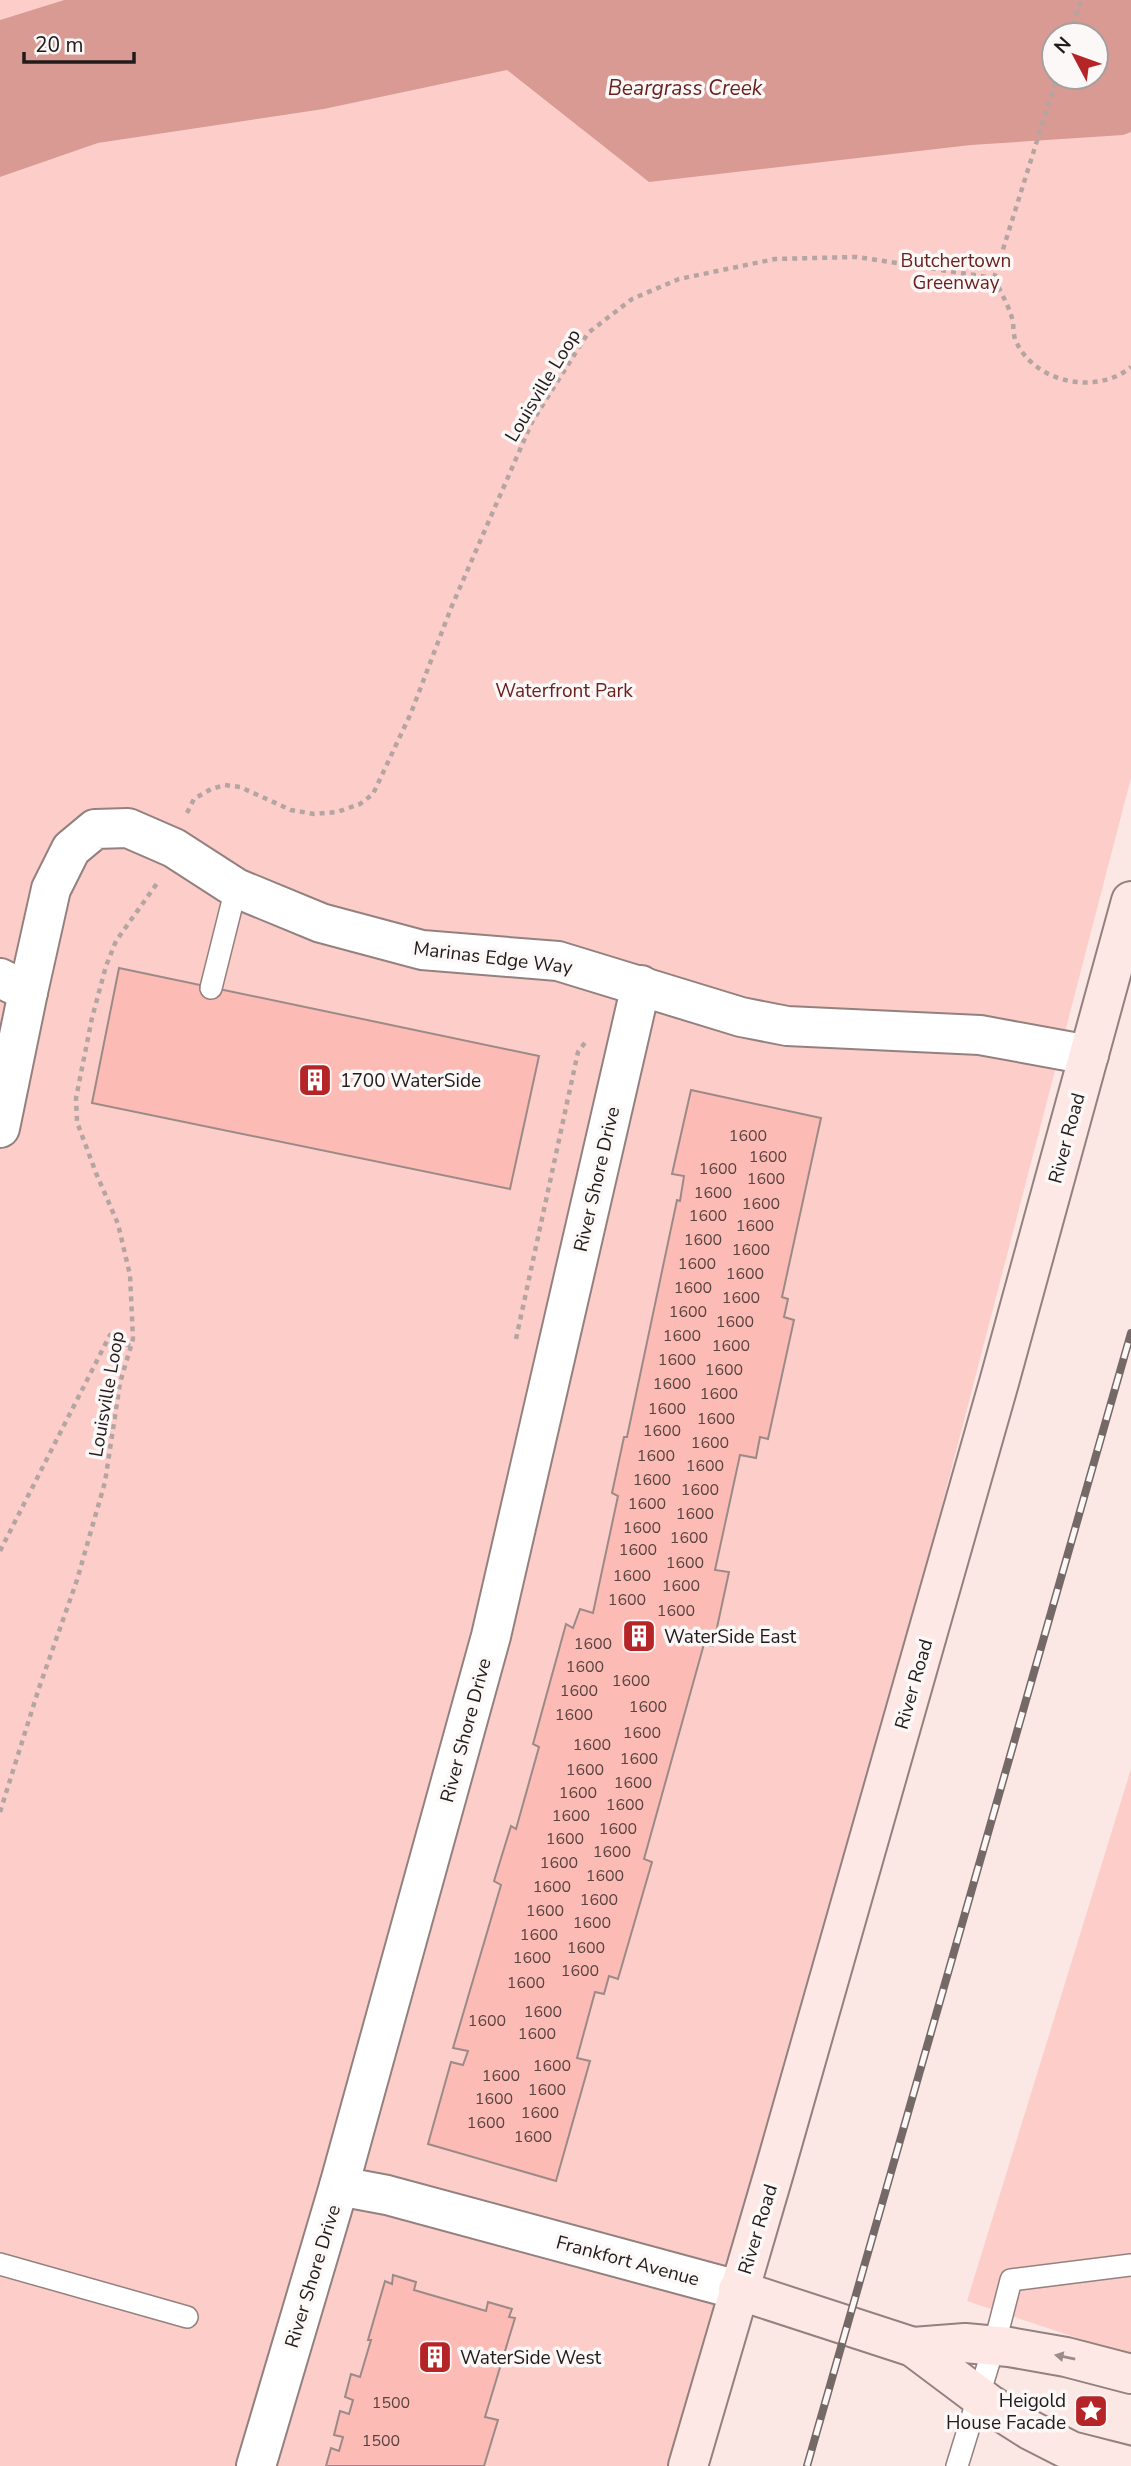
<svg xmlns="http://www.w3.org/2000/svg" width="1131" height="2466" viewBox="0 0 1131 2466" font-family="'Nunito Sans',sans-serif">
  <rect width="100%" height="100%" fill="#fbe7e4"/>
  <!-- green -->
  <g fill="#fdcec9" fill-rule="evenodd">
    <polygon points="0,0 64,0 0,20"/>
    <path d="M1131,0V778L738,2290L688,2466H0V177L98,143L324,109L507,69ZM1054,35H1096V77H1054Z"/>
    <polygon points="1131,1769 1131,2356 967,2301"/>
  </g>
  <!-- water -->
  <path fill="#d99a93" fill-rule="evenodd" d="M64,0H1131V132L1123,135L971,145L649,182L507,70L324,109L98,143L0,177V20ZM1096,35V77H1054V35Z"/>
  <!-- building -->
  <g fill="#fcbbb4" stroke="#9c8a88" stroke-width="2">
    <polygon points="119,968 539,1056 510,1189 92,1103"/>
    <polygon points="691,1090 821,1118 782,1297 788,1299 784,1317 794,1320 768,1439 760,1437 756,1458 740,1455 715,1570 729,1572 713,1646 704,1644 644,1859 652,1862 618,1979 609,1976 604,1994 595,1992 577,2058 590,2061 556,2181 428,2144 451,2062 463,2065 468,2051 453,2048 501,1885 494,1881 511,1826 516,1829 539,1747 533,1744 566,1624 573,1628 580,1609 593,1613 618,1496 612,1493 624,1437 627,1437 677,1200 680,1201 684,1176 672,1174"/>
    <polygon points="393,2275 416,2282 414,2290 486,2311 488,2302 512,2309 509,2317 515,2318 485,2417 498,2420 484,2466 326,2466 331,2448 339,2451 343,2437 334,2435 340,2411 349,2414 353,2400 345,2397 351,2374 360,2377 371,2340 368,2340 385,2281 392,2284"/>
  </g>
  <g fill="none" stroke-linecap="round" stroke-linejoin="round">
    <!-- lane casing -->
    <g stroke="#93817f" stroke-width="24">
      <g id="lane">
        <polyline points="211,988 236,888"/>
        <polyline points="0,2264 187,2317"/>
        <polyline points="957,2466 994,2346 1011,2280 1131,2265"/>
      </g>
    </g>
    <!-- street casing -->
    <g stroke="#93817f" stroke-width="42">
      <g id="street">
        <polyline points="0,978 28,992 51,889 71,849 95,829 128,828 174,848 236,888 321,923 422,950 558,961 741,1017 787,1026 980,1035 1089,1055"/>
        <polyline points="0,1128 28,992"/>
        <polyline points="339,2186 387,2195 738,2290"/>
        <polyline points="256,2466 339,2186 491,1636 641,985"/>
      </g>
    </g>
    <!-- secondary casing -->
    <g stroke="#93817f" stroke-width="42">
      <g id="secondary">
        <polyline points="738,2290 913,2347 989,2404 1030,2430 1071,2451 1130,2466"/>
        <polyline points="913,2347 965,2343 1009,2347 1066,2357 1131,2374"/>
        <polyline points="688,2466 775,2169 1000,1379 1131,901"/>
      </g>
    </g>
    <!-- path -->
    <g stroke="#b4a5a2" stroke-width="4.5" stroke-dasharray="5 5" stroke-linecap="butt">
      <polyline points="1070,35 1081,0"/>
      <polyline points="994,278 1057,77"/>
      <path d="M994,278C1000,291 1008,304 1012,318C1014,325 1013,333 1015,339C1033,383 1096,396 1131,367"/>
      <polyline points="187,813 194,799 211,789 225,785 240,787 291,810 314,814 337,812 360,804 373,794 411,713 451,608 532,422 588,333 632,299 679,279 775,259 857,257 994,278"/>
      <polyline points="516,1339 578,1052 587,1040"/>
      <polyline points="0,1551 110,1335 130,1346"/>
      <polyline points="0,1812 39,1688 77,1580 105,1482 120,1383 133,1339 130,1275 118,1224 96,1173 77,1122 76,1098 92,1018 106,966 116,941 158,882"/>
    </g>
    <!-- lane -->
    <use href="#lane" stroke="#fff" stroke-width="21"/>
    <!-- street -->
    <use href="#street" stroke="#fff" stroke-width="38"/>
    <!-- secondary -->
    <use href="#secondary" stroke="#fde8e5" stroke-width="38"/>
    <!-- rail casing -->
    <g stroke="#756967" stroke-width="8">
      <polyline id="rail" points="807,2466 1131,1333"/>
    </g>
    <!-- rail -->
    <use href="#rail" stroke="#fcf8f8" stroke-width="5" stroke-dasharray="16" stroke-linecap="butt"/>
  </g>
  <!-- one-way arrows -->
  <defs><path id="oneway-solid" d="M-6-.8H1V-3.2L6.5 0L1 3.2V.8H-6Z" transform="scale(1.75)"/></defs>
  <use fill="#9a8c8a" href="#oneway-solid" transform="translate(1065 2357) rotate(-168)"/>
  <!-- icons -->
  <defs>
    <g id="building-square" transform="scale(1.75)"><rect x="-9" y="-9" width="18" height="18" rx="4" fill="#b52427" stroke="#fcf8f8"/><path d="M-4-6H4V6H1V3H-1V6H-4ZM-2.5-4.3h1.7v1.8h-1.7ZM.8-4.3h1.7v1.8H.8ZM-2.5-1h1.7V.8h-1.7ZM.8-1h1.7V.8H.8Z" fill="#fff"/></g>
    <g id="sight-square" transform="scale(1.75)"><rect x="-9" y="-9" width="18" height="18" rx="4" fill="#b52427" stroke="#fcf8f8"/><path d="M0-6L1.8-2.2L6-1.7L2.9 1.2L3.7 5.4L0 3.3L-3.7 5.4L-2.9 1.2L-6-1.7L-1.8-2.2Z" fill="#fff"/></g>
  </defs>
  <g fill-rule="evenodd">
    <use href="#building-square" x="315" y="1080"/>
    <use href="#building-square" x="639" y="1636"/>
    <use href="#building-square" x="435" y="2357"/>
    <use href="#sight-square" x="1091" y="2411"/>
  </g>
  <g text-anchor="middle" stroke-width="7" stroke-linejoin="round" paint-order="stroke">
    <!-- number labels -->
    <g font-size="16" fill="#584340">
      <text x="748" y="1141">1600</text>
      <text x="768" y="1162">1600</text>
      <text x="718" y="1174">1600</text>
      <text x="766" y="1184">1600</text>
      <text x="713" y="1198">1600</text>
      <text x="761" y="1209">1600</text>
      <text x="708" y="1221">1600</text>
      <text x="755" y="1231">1600</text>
      <text x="703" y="1245">1600</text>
      <text x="751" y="1255">1600</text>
      <text x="697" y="1269">1600</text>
      <text x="745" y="1279">1600</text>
      <text x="693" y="1293">1600</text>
      <text x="741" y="1303">1600</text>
      <text x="688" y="1317">1600</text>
      <text x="735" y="1327">1600</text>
      <text x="682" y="1341">1600</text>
      <text x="731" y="1351">1600</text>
      <text x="677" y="1365">1600</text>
      <text x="724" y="1375">1600</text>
      <text x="672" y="1389">1600</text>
      <text x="719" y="1399">1600</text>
      <text x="667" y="1414">1600</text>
      <text x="716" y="1424">1600</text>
      <text x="662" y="1436">1600</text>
      <text x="710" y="1448">1600</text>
      <text x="656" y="1461">1600</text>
      <text x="705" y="1471">1600</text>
      <text x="652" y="1485">1600</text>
      <text x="700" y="1495">1600</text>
      <text x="647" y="1509">1600</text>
      <text x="695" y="1519">1600</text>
      <text x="642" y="1533">1600</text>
      <text x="689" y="1543">1600</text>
      <text x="638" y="1555">1600</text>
      <text x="685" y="1568">1600</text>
      <text x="632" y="1581">1600</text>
      <text x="681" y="1591">1600</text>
      <text x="627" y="1605">1600</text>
      <text x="676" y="1616">1600</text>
      <text x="593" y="1649">1600</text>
      <text x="585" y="1672">1600</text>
      <text x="631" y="1686">1600</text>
      <text x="579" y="1696">1600</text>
      <text x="648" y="1712">1600</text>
      <text x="574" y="1720">1600</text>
      <text x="642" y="1738">1600</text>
      <text x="592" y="1750">1600</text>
      <text x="639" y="1764">1600</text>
      <text x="585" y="1775">1600</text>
      <text x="633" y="1788">1600</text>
      <text x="578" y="1798">1600</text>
      <text x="625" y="1810">1600</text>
      <text x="571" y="1821">1600</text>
      <text x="618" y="1834">1600</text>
      <text x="565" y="1844">1600</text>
      <text x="612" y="1857">1600</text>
      <text x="559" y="1868">1600</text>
      <text x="605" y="1881">1600</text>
      <text x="552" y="1892">1600</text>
      <text x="599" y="1905">1600</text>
      <text x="545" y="1916">1600</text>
      <text x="592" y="1928">1600</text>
      <text x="539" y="1940">1600</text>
      <text x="586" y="1953">1600</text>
      <text x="532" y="1963">1600</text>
      <text x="580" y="1976">1600</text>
      <text x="526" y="1988">1600</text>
      <text x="543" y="2017">1600</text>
      <text x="487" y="2026">1600</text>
      <text x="537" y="2039">1600</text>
      <text x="552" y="2071">1600</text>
      <text x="501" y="2081">1600</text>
      <text x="547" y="2095">1600</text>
      <text x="494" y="2104">1600</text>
      <text x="540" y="2118">1600</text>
      <text x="486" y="2128">1600</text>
      <text x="533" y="2142">1600</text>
      <text x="391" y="2408">1500</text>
      <text x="381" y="2446">1500</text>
    </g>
    <!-- park labels -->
    <g font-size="19" fill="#6b201e" stroke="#fcf8f8">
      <text x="956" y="267">Butchertown<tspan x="956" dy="22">Greenway</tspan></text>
      <text x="564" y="697">Waterfront Park</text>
    </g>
    <!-- street labels -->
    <g font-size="19" fill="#221b1a" stroke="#fcf8f8">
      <text transform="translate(542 385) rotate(-59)" y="7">Louisville Loop</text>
      <text transform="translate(493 957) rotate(7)" y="7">Marinas Edge Way</text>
      <text transform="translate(1066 1138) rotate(-75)" y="7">River Road</text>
      <text transform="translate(596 1179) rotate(-77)" y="7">River Shore Drive</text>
      <text transform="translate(106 1394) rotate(-80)" y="7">Louisville Loop</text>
      <text transform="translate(913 1684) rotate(-74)" y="7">River Road</text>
      <text transform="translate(465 1730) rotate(-75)" y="7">River Shore Drive</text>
      <text transform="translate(757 2229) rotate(-73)" y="7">River Road</text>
      <text transform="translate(628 2260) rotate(15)" y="7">Frankfort Avenue</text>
      <text transform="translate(312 2276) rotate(-73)" y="7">River Shore Drive</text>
    </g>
    <!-- poi labels -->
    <g font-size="19" fill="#221b1a" stroke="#fcf8f8" text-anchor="start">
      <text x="340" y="1087">1700 WaterSide</text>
      <text x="664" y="1643">WaterSide East</text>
      <text x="460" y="2364">WaterSide West</text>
      <text x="1066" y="2407" text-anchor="end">Heigold<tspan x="1066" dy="22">House Facade</tspan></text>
    </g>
    <!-- water labels -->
    <g font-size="21" font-style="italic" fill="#691f1d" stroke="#fcf8f8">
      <text x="685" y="95">Beargrass Creek</text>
    </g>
  </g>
  <!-- north arrow -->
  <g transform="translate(1075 56) rotate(311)"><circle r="33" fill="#fcf8f8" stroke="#a5a09f" stroke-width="2"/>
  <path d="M0-5L12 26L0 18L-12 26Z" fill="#b52427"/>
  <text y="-10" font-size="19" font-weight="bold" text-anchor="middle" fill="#221b1a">N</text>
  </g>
  <!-- scale -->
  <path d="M24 52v10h110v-10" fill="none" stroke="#221b1a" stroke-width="3.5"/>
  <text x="35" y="52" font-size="21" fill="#221b1a" stroke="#fcf8f8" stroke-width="5" paint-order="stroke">20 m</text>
</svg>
